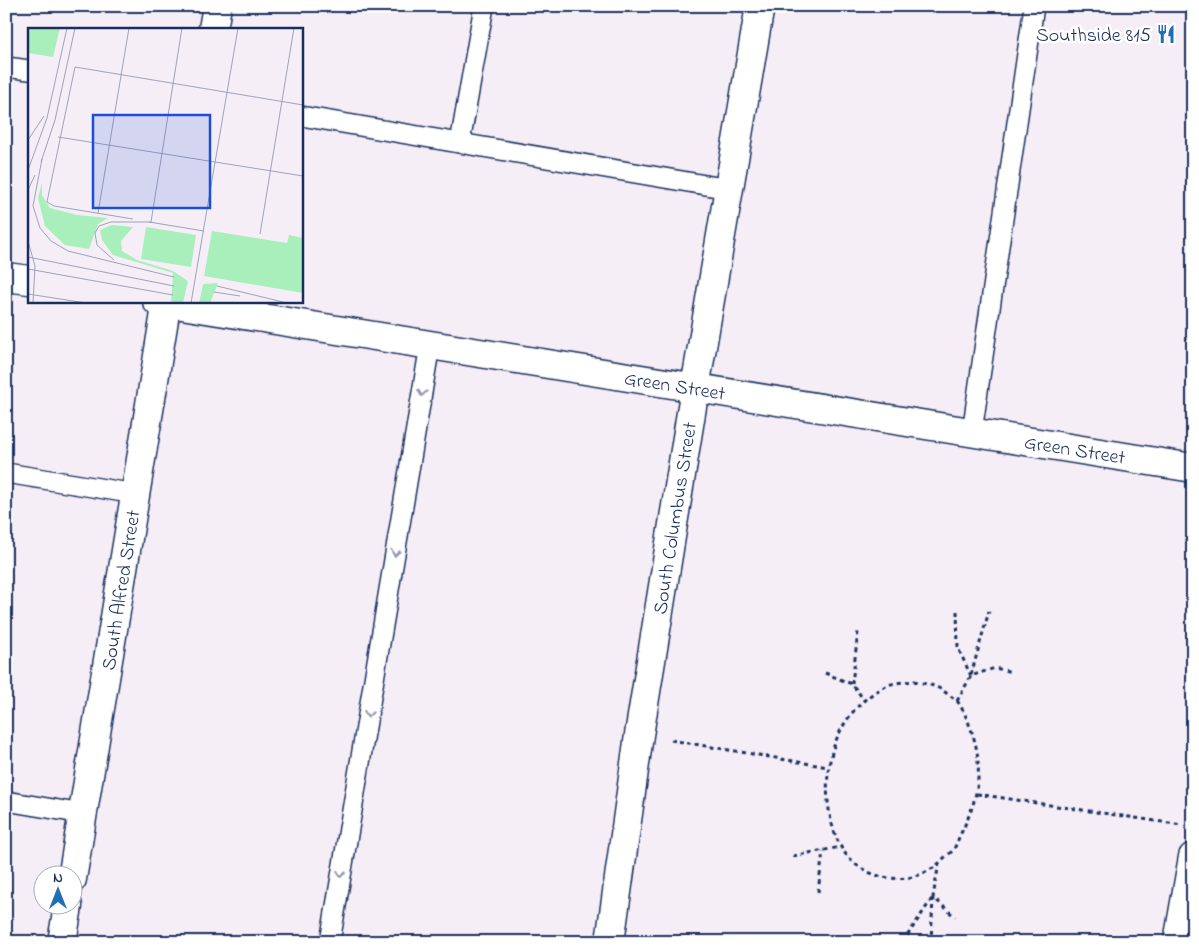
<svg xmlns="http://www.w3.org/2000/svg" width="1199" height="948" viewBox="0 0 1199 948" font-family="'Indie Flower',sans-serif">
  <rect width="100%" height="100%" fill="#f5eef6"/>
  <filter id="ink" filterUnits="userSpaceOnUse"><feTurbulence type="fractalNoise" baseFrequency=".02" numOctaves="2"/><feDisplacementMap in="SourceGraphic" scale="10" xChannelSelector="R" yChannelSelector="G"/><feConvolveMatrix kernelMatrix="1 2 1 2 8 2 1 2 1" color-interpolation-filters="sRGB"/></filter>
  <g filter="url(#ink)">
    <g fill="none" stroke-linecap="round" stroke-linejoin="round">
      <!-- lane casing -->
      <g stroke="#1b2f5e" stroke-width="22">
        <g id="lane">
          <polyline points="6,67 29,70"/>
          <polyline points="301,116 729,189"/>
          <polyline points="460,143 484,6"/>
          <polyline points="972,432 1034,6"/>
          <polyline points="6,473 136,494"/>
          <polyline points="6,801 83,814"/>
          <polyline points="330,942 430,345"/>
        </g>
      </g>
      <!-- street casing -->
      <g stroke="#1b2f5e" stroke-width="31">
        <g id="street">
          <polyline points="213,29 217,6"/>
          <polyline points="6,277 29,280"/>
          <polyline points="157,301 1193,468"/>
          <polyline points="72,879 167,301"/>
          <polyline points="62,942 68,906"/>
          <polyline points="610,942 639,735 695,388 760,6"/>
        </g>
      </g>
      <!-- primary casing -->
      <g stroke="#1b2f5e" stroke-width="31">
        <polyline id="primary" points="1178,942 1193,857"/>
      </g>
      <!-- path -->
      <g stroke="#1b2f5e" stroke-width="3" stroke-dasharray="4 4" stroke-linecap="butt">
        <polyline points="957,611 958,648 971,676"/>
        <polyline points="825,673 852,684 864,700"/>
        <polyline points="971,675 989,611"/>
        <path d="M914,681C921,683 929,684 936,687C941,689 945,692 949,695C952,697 955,699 958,702C968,717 978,745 978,763C980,789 972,812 960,835C958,840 956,845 954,849C951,853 946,856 943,859C939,863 936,867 931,869C915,880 891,881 873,874C850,865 838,848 832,824C818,770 835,710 888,685C896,682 906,682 914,681Z"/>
        <polyline points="852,684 858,632"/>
        <polyline points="957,701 971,676 995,668 1012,672"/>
        <polyline points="671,740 828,767"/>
        <polyline points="977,794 1182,825"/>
        <polyline points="793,856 841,847"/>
        <polyline points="939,863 933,897 955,917"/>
        <polyline points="818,892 823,851"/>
        <polyline points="903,942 933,897"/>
        <polyline points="931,942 933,897"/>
      </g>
      <!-- lane -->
      <use href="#lane" stroke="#fff" stroke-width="19"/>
      <!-- street -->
      <use href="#street" stroke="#fff" stroke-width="28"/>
      <!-- primary -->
      <use href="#primary" stroke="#fff" stroke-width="28"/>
    </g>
    <!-- one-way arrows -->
    <defs><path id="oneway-chevron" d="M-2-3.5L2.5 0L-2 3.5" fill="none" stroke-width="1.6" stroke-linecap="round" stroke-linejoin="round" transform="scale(1.25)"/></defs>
    <g stroke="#8d97ae">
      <use href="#oneway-chevron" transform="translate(422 393) rotate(100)"/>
      <use href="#oneway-chevron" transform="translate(395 553) rotate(100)"/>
      <use href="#oneway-chevron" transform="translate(368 714) rotate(100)"/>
      <use href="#oneway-chevron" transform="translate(341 874) rotate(100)"/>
    </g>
  </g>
  <!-- icons -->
  <defs>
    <g id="restaurant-bare" transform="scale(1.5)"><path d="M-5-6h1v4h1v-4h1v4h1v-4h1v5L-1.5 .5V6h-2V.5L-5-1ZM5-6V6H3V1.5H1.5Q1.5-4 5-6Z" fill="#1f6fb2" stroke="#fff" stroke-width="2.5" paint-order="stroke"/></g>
  </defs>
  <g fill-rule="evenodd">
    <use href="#restaurant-bare" x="1166" y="34"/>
  </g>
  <g text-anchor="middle" stroke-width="5" stroke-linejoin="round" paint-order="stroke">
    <!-- poi labels -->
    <g font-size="20" fill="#1b2f5e" stroke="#fff" text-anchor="end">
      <text x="1151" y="41">Southside 815</text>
    </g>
    <!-- street labels -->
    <g font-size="20" fill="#1b2f5e" stroke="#fff">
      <text transform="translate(675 385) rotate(9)" y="7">Green Street</text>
      <text transform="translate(1075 449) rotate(9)" y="7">Green Street</text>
      <text transform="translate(674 518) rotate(-81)" y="7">South Columbus Street</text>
      <text transform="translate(120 590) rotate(-81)" y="7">South Alfred Street</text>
    </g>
  </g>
  <!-- overview -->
  <g transform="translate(28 28)">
    <rect width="275" height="275" fill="#f5eef6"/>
    <path d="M0,0H32L25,29L0,25ZM14,155V167L22,180L49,187L80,190L70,196L61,221L37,217L17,198L10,170ZM84,197L105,199L93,213L94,223L109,232L145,243L160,253L155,275H143L145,245L85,227L74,212L72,202ZM118,199L168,207L163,239L113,231ZM184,203L259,215L261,207L275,210V265L176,248ZM190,255L182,275H171L175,256Z" fill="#a9efbb"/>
    <path fill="none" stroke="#9ea2b9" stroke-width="1" d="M30,109L275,148M0,112L16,88M14,131L5,178L12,200L23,213L40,223L146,249M13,134L27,92L47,0M0,142L19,90L39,0M0,162L7,147M70,185L101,0M105,191L26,178L19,174L47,39L275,77M121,194L176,203M123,194L154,0M232,206L266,0M0,213L7,238L5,275M0,229L146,258M86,232L69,217L67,205L71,198L83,194H123M0,241L145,267M189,258L259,275M186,264L212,268M0,266L58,275M163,275L210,0"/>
    <path fill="#1d4ed8" fill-opacity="0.15" stroke="#1d4ed8" stroke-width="2.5" d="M65,87H182V180H65Z"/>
    <rect width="275" height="275" fill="none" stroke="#1b2f5e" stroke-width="2.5"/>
  </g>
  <!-- margin -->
  <rect width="1199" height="948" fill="none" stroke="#fff" stroke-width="25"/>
  <rect x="12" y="12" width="1174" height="923" fill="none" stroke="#1b2f5e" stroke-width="2" filter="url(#ink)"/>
  <!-- north arrow -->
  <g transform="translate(58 890)"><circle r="24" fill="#ffffff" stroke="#a4acbf"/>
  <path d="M0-4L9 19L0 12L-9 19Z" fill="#1f6fb2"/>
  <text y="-8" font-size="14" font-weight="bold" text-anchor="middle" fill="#1b2f5e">N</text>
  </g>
</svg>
